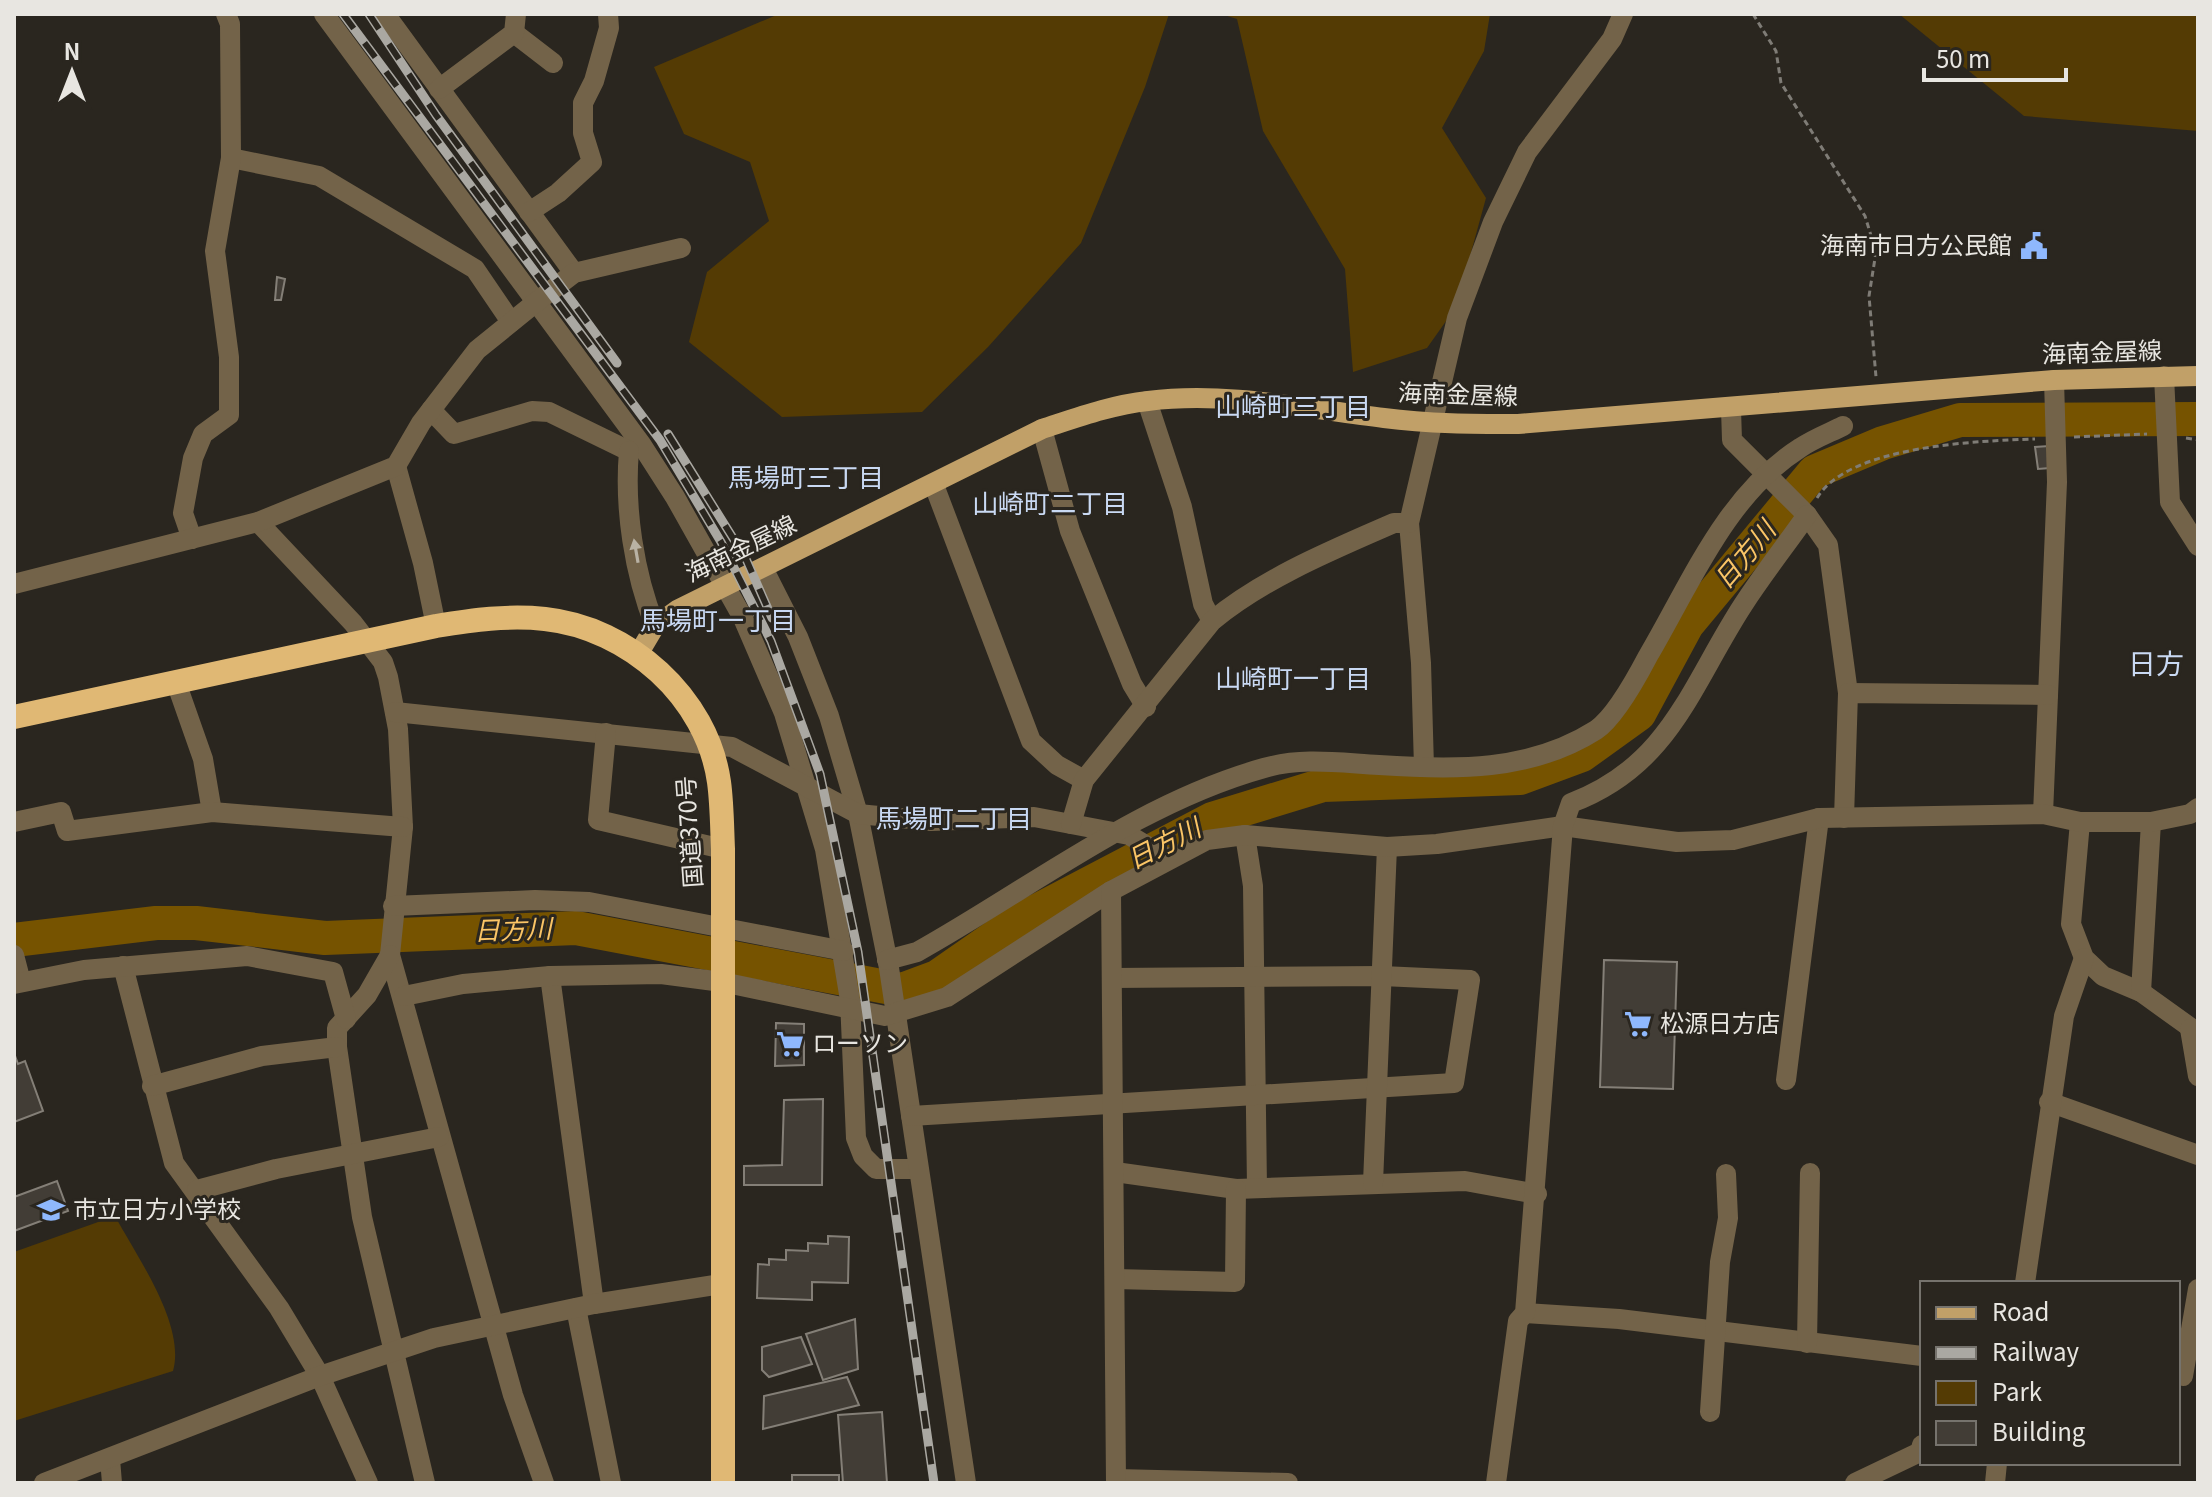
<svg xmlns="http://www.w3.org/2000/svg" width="2212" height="1497" viewBox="0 0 2212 1497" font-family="Georgia,'Noto Sans JP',serif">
  <rect width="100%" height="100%" fill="#2a261f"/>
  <!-- green -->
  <g fill="#543b04">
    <polygon points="779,14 1169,14 1145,87 1081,243 988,347 922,412 782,417 689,342 707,272 769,221 750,162 684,134 654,67"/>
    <polygon points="1221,14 1490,14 1484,51 1442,128 1486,198 1456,307 1427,348 1353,372 1345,269 1263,131 1237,19"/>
    <polygon points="1899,14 2198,14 2198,131 2024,116"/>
    <path d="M115,1216C137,1257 186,1325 173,1371L14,1421V1252Z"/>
  </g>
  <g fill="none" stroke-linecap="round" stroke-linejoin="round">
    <!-- river -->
    <polyline stroke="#765300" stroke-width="34" points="14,940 156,923 196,923 325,938 576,928 902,990 937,977 1019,920 1212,819 1323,785 1520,778 1582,755 1639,714 1687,625 1814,472 1883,443 1960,420 2198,419"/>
  </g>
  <!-- building -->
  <g fill="#423d36" stroke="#847f77" stroke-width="2">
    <polygon points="277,277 285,279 281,300 275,300"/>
    <polygon points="2049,446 2050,468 2038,469 2035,447"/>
    <polygon points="1604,960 1677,962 1673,1089 1600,1087"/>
    <polygon points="776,1023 804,1024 804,1065 775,1066"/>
    <polygon points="14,1053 18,1064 25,1061 43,1111 14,1122"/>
    <polygon points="823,1099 822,1185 744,1185 744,1166 782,1165 784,1100"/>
    <polygon points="57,1181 68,1211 14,1231 14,1197"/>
    <polygon points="828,1236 849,1237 848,1283 812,1282 812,1300 757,1298 758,1264 769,1265 769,1259 786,1260 786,1250 808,1251 808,1243 828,1244"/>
    <polygon points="855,1319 858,1369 823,1380 806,1334"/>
    <polygon points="801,1337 812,1364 769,1377 762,1370 762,1347"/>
    <polygon points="847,1377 859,1405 763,1429 764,1396"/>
    <polygon points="882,1412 887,1483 843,1483 838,1415"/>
    <rect x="792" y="1475" width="47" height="8"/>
  </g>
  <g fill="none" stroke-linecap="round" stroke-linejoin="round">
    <!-- path -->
    <g stroke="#7f7c76" stroke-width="3" stroke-dasharray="6 4" stroke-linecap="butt">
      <polyline points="1753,14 1776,51 1781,83 1865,216 1876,252 1869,296 1876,377"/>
      <polyline points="2074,437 2147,434"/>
      <polyline points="2186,438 2198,440"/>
      <path d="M1817,498C1849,445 1979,441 2035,439"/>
    </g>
    <!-- minor -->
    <g stroke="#736349" stroke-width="20">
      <polyline points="324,14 641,444 675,497 743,618 784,713 825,849 850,1000 856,1138 863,1156 876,1169 918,1169"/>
      <polyline points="385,14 574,273"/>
      <polyline points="514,33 553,63"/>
      <polyline points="439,89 514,33 516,14"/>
      <polyline points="231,158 319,176 475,269 511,322"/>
      <polyline points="529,212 558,193 592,162 583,133 583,103 594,81 609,28 608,14"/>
      <polyline points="2164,376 2170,502 2198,546"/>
      <polyline points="1147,401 1182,507 1203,604 1212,621"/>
      <polyline points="1731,409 1732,440 1807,515 1828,545 1848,693"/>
      <polyline points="431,410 454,434 532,411 549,412 629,451"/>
      <polyline points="1042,429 1070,531 1132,684 1146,707"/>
      <path d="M629,451C624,508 634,573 655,626"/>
      <polyline points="396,466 423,563 436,626"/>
      <polyline points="934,485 1031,741 1057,765 1084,780"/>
      <polyline points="258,522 353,623 383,662 388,677 398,729 403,827 390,955 513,1395 544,1483"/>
      <polyline points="192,539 183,513 193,458 203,434 229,415 229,357 215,251 231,158 230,24 226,14"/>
      <polyline points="763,568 798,637 829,716 858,814 889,968 966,1483"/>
      <polyline points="14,584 258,522 396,466 421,423 477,350 535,303 574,273 681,248"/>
      <polyline points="177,685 203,759 212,812"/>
      <polyline points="395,712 732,747 858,814 931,821 1034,817 1129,835 1167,858"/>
      <polyline points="606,733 598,820 723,849"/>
      <polyline points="1424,767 1421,663 1409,523 1457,318 1493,222 1527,152 1612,39 1623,14"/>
      <polyline points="2043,814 2057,482 2054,380"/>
      <polyline points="1844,818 1848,693 2048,695"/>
      <polyline points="14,822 61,812 67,831 212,812 403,827"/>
      <polyline points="2080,822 2071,924 2084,958 2103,976 2141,992 2198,1033"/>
      <path d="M1071,824L1084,780L1212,621C1264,578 1332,550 1394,523H1409"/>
      <polyline points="1245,835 1253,886 1257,1188"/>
      <polyline points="393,906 535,900 589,902 844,951"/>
      <polyline points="14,955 21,982"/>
      <polyline points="390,955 367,995 337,1028 337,1047 362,1217 425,1483"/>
      <path d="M887,960L917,952C1030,889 1138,803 1264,768C1302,757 1340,763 1379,765C1454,770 1530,772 1596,730C1615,717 1637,677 1648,656C1691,583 1726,495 1800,448C1813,439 1829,433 1843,426"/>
      <polyline points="123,966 174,1163 279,1308 320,1376 368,1483"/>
      <polyline points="550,976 594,1304"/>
      <polyline points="14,984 84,970 247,956 333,972 346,1019"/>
      <polyline points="2141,992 2151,822"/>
      <polyline points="404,996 463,984 550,976 661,974 722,982 885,1016 947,997 1111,891"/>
      <polyline points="2190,1029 2198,1076"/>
      <polyline points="1786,1080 1819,818"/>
      <polyline points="152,1086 262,1056 337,1047"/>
      <polyline points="2049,1102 2198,1155"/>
      <polyline points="911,1116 1454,1083 1470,980 1382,976 1112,978"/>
      <polyline points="1115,1172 1236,1189 1465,1181 1537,1194"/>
      <polyline points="1373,1183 1387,847"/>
      <polyline points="197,1190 276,1169 439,1137"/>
      <polyline points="1115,1279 1235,1282 1236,1189"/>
      <polyline points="2025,1283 2064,1016 2084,958"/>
      <polyline points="576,1308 611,1483"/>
      <polyline points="1525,1313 1619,1319 1922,1356"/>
      <polyline points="1807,1343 1810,1173"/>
      <polyline points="2183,1376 2198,1289"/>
      <polyline points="1710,1412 1720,1262 1728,1218 1726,1174"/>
      <polyline points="110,1459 112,1483"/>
      <polyline points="1116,1479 1288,1483"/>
      <polyline points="44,1483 320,1376 434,1338 594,1304 721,1284"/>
      <polyline points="1116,1483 1111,891 1207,840 1245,835 1387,847 1437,844 1563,826 1677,842 1733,840 1819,818 2043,814 2080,822 2151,822 2190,814 2198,808"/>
      <path d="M1496,1483L1518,1321L1525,1313L1563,826L1571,803C1670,766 1691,685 1743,605C1763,574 1786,545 1807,515"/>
      <polyline points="1855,1483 1920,1452 1922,1445"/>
      <polyline points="1995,1483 1997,1463"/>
    </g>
    <!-- major -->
    <path stroke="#c1a068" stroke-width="20" d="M639,653L655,626L677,610L1042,429C1076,418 1111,405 1148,401C1226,391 1307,409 1384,418C1429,424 1474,424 1518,424L2054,380L2198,376"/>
    <!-- highway -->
    <path stroke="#e0b874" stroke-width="24" d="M14,717L436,626C473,620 507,615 545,619C629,628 707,697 719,782C722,804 722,827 723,849V1483"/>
    <!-- rail casing -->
    <g stroke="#aaa8a2" stroke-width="9">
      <g id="rail">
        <polyline points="343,14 660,440 721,542 771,641 820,774 858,952 934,1483"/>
        <polyline points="369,14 436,115 617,363"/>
        <polyline points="668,434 746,559 772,618"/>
      </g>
    </g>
    <!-- rail -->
    <use href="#rail" stroke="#2a261f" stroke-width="6" stroke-dasharray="18" stroke-linecap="butt"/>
  </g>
  <!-- one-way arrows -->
  <defs><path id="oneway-solid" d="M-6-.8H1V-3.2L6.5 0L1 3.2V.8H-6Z" transform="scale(2)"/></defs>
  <use fill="#b9b2a4" href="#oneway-solid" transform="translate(636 551) rotate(-100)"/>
  <!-- icons -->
  <defs>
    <g id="civic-bare" transform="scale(2.16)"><path d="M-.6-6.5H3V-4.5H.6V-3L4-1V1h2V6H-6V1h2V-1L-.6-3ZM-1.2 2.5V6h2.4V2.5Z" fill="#8fb8fd" stroke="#2a261f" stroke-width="2.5" paint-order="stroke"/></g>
    <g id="supermarket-bare" transform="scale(2.16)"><path d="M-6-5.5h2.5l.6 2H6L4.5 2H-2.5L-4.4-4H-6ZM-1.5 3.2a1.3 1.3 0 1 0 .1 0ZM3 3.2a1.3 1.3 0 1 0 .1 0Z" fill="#8fb8fd" stroke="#2a261f" stroke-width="2.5" paint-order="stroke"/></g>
    <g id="school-bare" transform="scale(2.16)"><path d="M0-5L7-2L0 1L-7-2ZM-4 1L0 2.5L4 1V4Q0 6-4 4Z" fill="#8fb8fd" stroke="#2a261f" stroke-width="2.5" paint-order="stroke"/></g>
  </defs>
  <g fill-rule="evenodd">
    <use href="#civic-bare" x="2034" y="246"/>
    <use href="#supermarket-bare" x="1638" y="1024"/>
    <use href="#supermarket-bare" x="790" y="1044"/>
    <use href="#school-bare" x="51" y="1210"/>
  </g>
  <g text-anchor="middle" stroke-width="6" stroke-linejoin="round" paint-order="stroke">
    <!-- poi labels -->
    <g font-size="24" fill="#e8e6e1" stroke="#2a261f" text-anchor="start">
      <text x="2012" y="254" text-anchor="end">海南市日方公民館</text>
      <text x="1660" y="1032">松源日方店</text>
      <text x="812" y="1052">ローソン</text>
      <text x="73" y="1218">市立日方小学校</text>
    </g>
    <!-- street labels -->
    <g font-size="24" fill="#e8e6e1" stroke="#2a261f">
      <text transform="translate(2102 353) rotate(-2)" y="8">海南金屋線</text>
      <text transform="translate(1458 395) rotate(2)" y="8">海南金屋線</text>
      <text transform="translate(741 549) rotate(-26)" y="8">海南金屋線</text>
      <text transform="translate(690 832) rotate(-94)" y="8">国道370号</text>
    </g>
    <!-- neighbourhood labels -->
    <g font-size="26" fill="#c9d9f3" stroke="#2a261f">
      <text x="1293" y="416">山崎町三丁目</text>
      <text x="806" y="487">馬場町三丁目</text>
      <text x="1050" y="513">山崎町二丁目</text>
      <text x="718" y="630">馬場町一丁目</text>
      <text x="1293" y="688">山崎町一丁目</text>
      <text x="954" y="828">馬場町二丁目</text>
    </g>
    <!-- water labels -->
    <g font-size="26" font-style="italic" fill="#fbc566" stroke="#2a261f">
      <text transform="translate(1745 555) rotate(-50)" y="9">日方川</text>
      <text transform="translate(1164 844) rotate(-27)" y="9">日方川</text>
      <text transform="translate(513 930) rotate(-2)" y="9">日方川</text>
    </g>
    <!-- quarter labels -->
    <g font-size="28" fill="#c9d9f3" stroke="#2a261f">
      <text x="2156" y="674">日方</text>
    </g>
  </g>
  <!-- border -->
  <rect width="2212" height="1497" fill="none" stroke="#e8e6e1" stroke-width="32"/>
  <!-- legend -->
  <rect x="1920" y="1281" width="260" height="184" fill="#2a261f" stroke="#76736d" stroke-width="2"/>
  <rect x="1936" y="1307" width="40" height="12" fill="#c1a068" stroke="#76736d" stroke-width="2"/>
  <text x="1992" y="1321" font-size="24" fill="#e8e6e1">Road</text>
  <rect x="1936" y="1347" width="40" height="12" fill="#aaa8a2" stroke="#76736d" stroke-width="2"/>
  <text x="1992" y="1361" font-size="24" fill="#e8e6e1">Railway</text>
  <rect x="1936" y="1381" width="40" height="24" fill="#543b04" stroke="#76736d" stroke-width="2"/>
  <text x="1992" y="1401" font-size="24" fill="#e8e6e1">Park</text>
  <rect x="1936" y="1421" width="40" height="24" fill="#423d36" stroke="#76736d" stroke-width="2"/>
  <text x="1992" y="1441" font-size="24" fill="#e8e6e1">Building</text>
  <!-- north arrow -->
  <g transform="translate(72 72)" stroke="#2a261f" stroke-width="6" paint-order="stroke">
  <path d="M0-6L14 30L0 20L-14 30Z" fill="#e8e6e1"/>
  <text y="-12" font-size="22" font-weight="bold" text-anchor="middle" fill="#e8e6e1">N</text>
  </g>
  <!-- scale -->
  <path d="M1924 68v12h142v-12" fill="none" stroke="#e8e6e1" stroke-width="4"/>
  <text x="1936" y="68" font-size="24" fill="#e8e6e1" stroke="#2a261f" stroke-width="6" paint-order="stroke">50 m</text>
</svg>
